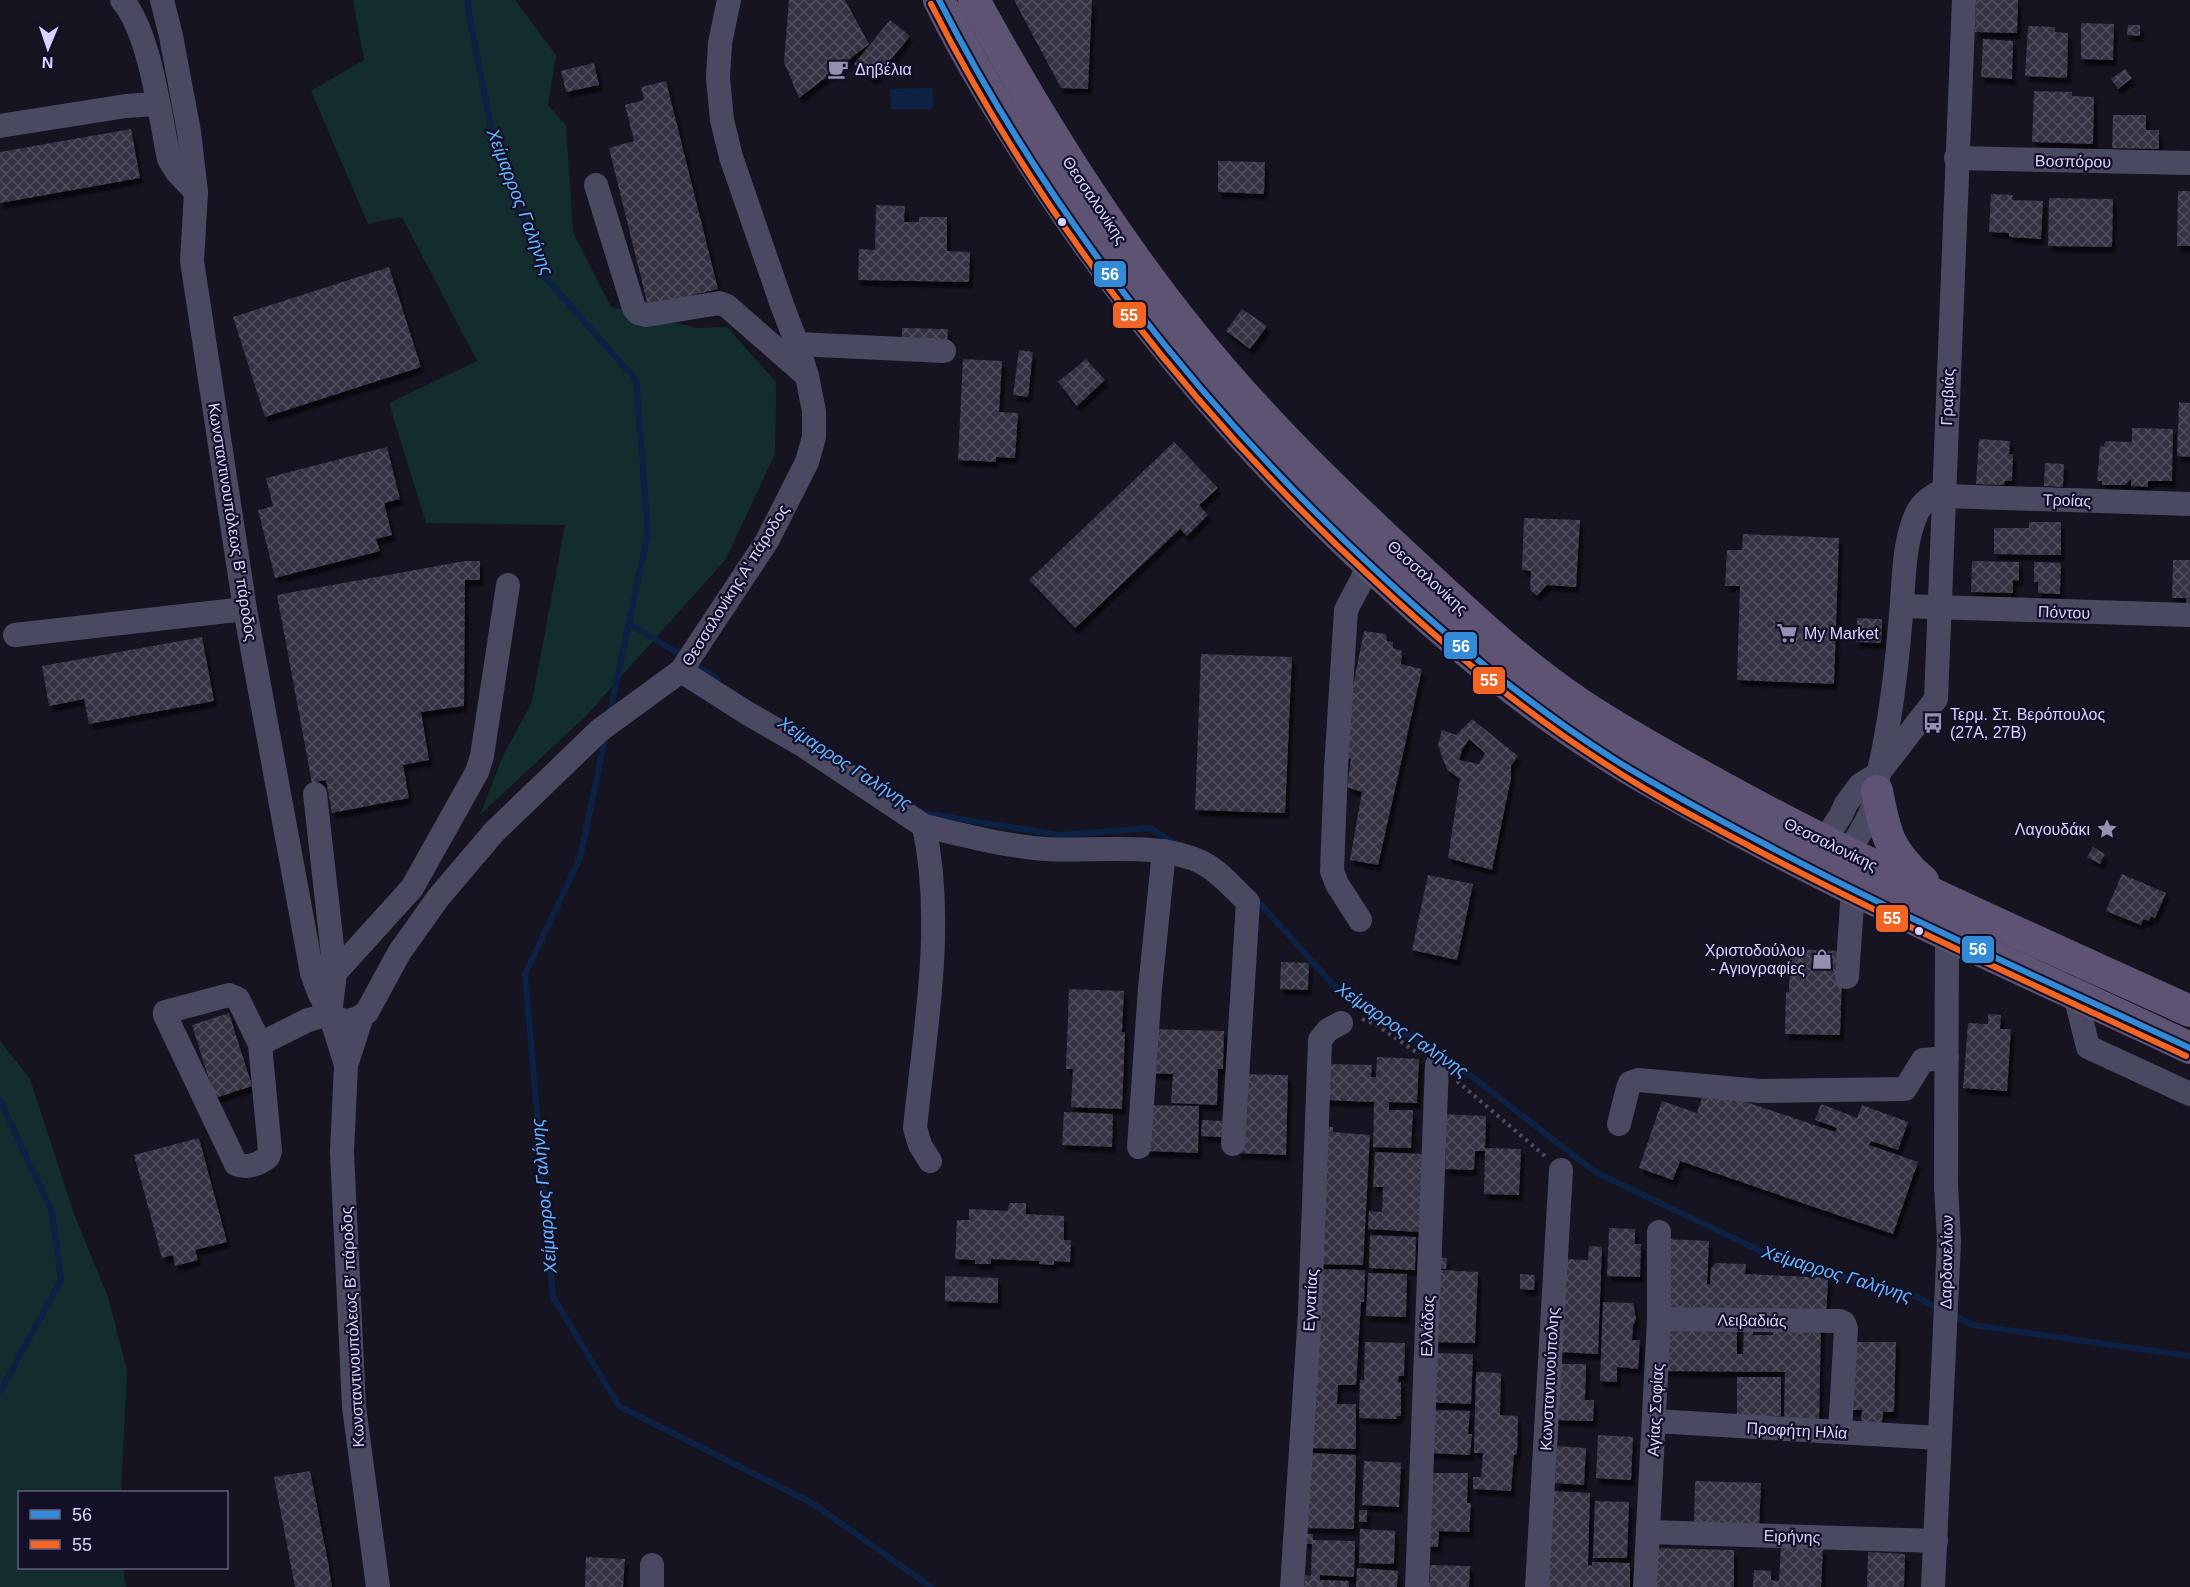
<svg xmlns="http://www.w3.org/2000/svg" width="2190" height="1587" viewBox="0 0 2190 1587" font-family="Arial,sans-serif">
  <defs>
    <pattern id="building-cross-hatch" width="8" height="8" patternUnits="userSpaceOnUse" patternTransform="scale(1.5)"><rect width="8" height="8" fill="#343243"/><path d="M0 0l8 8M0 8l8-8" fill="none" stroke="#514f5f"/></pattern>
    <filter id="shadow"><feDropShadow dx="3.5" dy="6" stdDeviation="1.5" flood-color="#0009"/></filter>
  </defs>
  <rect width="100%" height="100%" fill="#161421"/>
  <!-- grass -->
  <g fill="#132c2d">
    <polygon points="353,0 515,0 556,55 548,105 566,125 573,232 611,307 697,328 727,327 776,382 775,454 726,559 586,716 480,815 502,758 532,702 565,525 426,523 389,403 477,361 402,217 368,224 311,91 364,60"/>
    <polygon points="0,1041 30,1079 74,1214 108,1297 127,1370 121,1492 20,1492 20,1568 123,1568 126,1587 0,1587"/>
  </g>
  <!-- water -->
  <polygon fill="#0d2144" points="933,88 933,109 891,109 890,89"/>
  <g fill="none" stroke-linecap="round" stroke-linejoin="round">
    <!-- stream -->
    <g stroke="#0d2144" stroke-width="6">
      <polyline points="468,0 468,8 492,133 544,276 636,380 648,533 610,713"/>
      <polyline points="629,624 683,656"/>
      <polyline points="692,662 718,680"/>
      <polyline points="606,735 580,858 525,974 553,1297 619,1406 812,1503 931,1587"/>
      <polyline points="920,811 924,813 1060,835 1150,828 1176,844"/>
      <polyline points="1255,898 1338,990 1470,1075 1595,1172 1773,1257 1915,1296 1940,1309"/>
      <polyline points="0,1100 52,1212 61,1280 0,1392"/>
      <polyline points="1952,1315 1973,1325 2190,1356"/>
    </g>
  </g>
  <!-- building -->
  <g fill="url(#building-cross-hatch)" fill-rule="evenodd" filter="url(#shadow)">
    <polygon points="789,0 845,0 869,44 799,98 784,62"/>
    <polygon points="1014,0 1092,0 1088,89 1061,88"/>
    <polygon points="1976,0 2018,0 2017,33 1975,32"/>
    <polygon points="890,20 910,36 874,80 854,64"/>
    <polygon points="2081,23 2114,24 2113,60 2081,59"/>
    <polygon points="2128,25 2140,25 2140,36 2127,35"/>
    <polygon points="2028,26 2055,27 2055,32 2068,33 2067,78 2025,76"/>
    <polygon points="1983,39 2013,41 2012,79 1981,77"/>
    <polygon points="594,63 599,85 566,92 561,71"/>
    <polygon points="2125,69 2132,78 2118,89 2111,79"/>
    <polygon points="666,81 718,289 648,306 609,148 634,141 625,105 644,100 641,87"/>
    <polygon points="2034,91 2072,92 2072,96 2094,97 2093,144 2032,142"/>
    <polygon points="2113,115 2146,115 2146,130 2159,130 2159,149 2112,148"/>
    <polygon points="131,129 140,178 0,203 0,152"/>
    <polygon points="1218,161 1265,162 1264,194 1218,192"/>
    <polygon points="2178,191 2190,191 2190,246 2177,246"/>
    <polygon points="1991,194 2013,195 2012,200 2043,201 2041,239 2009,237 2009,233 1989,232"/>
    <polygon points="2049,198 2113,199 2112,247 2048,246"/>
    <polygon points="876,205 905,206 904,222 919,222 919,217 947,217 947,251 970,252 969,282 858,280 859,249 875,250"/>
    <polygon points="389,267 421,367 265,417 233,317"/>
    <polygon points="1242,309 1267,326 1250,349 1226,331"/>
    <polygon points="902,328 948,329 947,342 902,341"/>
    <polygon points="1019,350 1033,352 1028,397 1013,395"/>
    <polygon points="963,359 1002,361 999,412 1018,413 1015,458 996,457 996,462 958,460"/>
    <polygon points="1086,359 1105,380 1077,406 1058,382"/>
    <polygon points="2179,402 2190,403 2190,457 2177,456"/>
    <polygon points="2132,428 2173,429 2172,481 2148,481 2148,487 2131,486 2131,479 2125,485 2102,485 2102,481 2097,481 2100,446 2104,447 2105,441 2132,442"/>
    <polygon points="1979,439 2010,441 2009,454 2013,454 2012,481 2005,481 2004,485 1976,484"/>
    <polygon points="1174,442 1218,488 1199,505 1208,515 1187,536 1180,529 1075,628 1029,580"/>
    <polygon points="387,447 400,499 384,503 392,535 376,539 380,551 275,578 258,510 273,506 266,478"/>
    <polygon points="2045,463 2064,464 2063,487 2044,486"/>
    <polygon points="1524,518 1580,520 1576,587 1547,585 1537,596 1530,590 1531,571 1522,570"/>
    <polygon points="2029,522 2061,522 2061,555 1994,554 1994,528 2029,528"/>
    <polygon points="1743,534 1839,538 1834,684 1737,680 1740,586 1725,586 1727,550 1742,550"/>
    <polygon points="2173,560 2190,560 2190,604 2186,604 2186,598 2172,598"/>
    <polygon points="465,561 480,561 480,580 465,580 464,706 421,712 429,760 403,765 409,798 332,813 326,780 312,783 277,595"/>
    <polygon points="1972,561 2019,562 2019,581 2013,580 2013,593 1971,592"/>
    <polygon points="2034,562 2061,563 2060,594 2038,593 2038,582 2034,582"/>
    <polygon points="1857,618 1882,619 1881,643 1856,642"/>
    <polygon points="1364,631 1386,634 1387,641 1393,642 1393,648 1402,651 1401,664 1422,669 1378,865 1350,860 1362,792 1347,787 1351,759 1341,758 1343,735"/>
    <polygon points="202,637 214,701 89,724 84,699 49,706 42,666"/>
    <polygon points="1201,654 1292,657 1285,813 1195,810"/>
    <path d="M1472,719L1518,756L1511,766V778L1492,870L1448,858L1460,779L1447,770L1438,745L1442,730L1456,735ZM1469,739L1485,753L1479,764L1459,760L1462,750Z"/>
    <polygon points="2093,847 2105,854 2100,864 2087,857"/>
    <polygon points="2122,874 2166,893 2155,918 2151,916 2149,921 2143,919 2141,925 2106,911"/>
    <polygon points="1428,875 1473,884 1457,960 1412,950"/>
    <polygon points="1790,949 1843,951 1840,1035 1785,1034 1786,992 1789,992"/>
    <polygon points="1281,962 1309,963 1308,990 1280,989"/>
    <polygon points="1069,989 1124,991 1122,1032 1125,1032 1122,1109 1071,1107 1073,1069 1066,1069"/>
    <polygon points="229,1013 252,1086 215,1098 192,1025"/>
    <polygon points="1988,1014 2001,1015 2000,1029 2011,1029 2007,1091 1963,1088 1968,1023 1988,1024"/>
    <polygon points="1150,1029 1224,1031 1223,1069 1218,1069 1217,1105 1171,1103 1173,1074 1149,1073"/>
    <polygon points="1377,1057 1419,1059 1417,1103 1389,1102 1389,1110 1413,1110 1411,1148 1373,1147 1374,1102 1324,1100 1325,1064 1372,1065 1371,1077 1376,1077"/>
    <polygon points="1242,1074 1288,1075 1286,1155 1238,1153"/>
    <polygon points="1705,1088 1835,1132 1837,1128 1815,1120 1821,1104 1857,1118 1862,1105 1908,1122 1898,1150 1871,1141 1869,1145 1918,1162 1893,1234 1680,1161 1673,1180 1639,1168 1662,1101 1697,1113"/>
    <polygon points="1148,1105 1199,1106 1198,1153 1147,1151"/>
    <polygon points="1064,1112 1113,1114 1112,1147 1062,1145"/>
    <polygon points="1442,1114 1486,1116 1485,1148 1521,1149 1519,1195 1484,1194 1485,1151 1475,1151 1474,1170 1445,1169 1446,1150 1441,1149"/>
    <polygon points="1202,1120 1222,1121 1222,1137 1201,1136"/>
    <polygon points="1320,1126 1333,1127 1333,1132 1370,1135 1363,1265 1315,1264"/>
    <polygon points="199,1138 227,1242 195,1250 198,1260 175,1266 173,1255 162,1258 134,1155"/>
    <polygon points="1375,1152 1424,1154 1420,1232 1368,1229 1369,1211 1382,1212 1383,1187 1373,1187"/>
    <polygon points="1009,1203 1026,1203 1026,1214 1064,1216 1064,1240 1071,1240 1070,1262 1054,1261 1054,1265 1039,1264 1039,1261 991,1259 991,1264 975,1264 975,1260 955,1259 957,1220 969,1220 969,1209 1008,1211"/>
    <polygon points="1609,1228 1635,1229 1635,1244 1641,1244 1640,1277 1607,1276"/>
    <polygon points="1370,1235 1416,1237 1415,1270 1369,1268"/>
    <polygon points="1665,1239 1709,1241 1707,1284 1710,1284 1711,1268 1716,1263 1746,1264 1745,1274 1828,1278 1826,1319 1667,1316"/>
    <polygon points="1589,1246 1602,1247 1598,1354 1558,1352 1567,1259 1588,1260"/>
    <polygon points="1432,1257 1447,1258 1446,1269 1431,1268"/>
    <polygon points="1315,1269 1365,1270 1364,1302 1361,1302 1356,1385 1338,1385 1337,1404 1356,1404 1356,1449 1307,1448"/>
    <polygon points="1441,1270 1478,1272 1475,1343 1431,1342"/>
    <polygon points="1368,1273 1407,1274 1406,1317 1366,1316"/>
    <polygon points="1520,1274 1535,1275 1534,1290 1520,1289"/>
    <polygon points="945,1276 998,1278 998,1303 945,1301"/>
    <polygon points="1603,1302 1633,1303 1636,1319 1633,1326 1632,1340 1640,1340 1638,1369 1617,1367 1617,1382 1600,1381"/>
    <polygon points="1664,1325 1737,1326 1737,1354 1743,1354 1744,1328 1753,1328 1753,1335 1773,1335 1773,1325 1821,1325 1819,1421 1784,1420 1785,1372 1663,1371"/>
    <polygon points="1365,1342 1405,1343 1404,1376 1399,1376 1398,1382 1401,1382 1401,1416 1397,1416 1397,1419 1359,1418 1360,1380 1364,1380"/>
    <polygon points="1850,1342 1896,1342 1894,1412 1883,1412 1882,1423 1861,1422 1862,1410 1848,1410"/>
    <polygon points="1434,1353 1473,1354 1471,1404 1425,1402"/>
    <polygon points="1556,1364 1586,1364 1585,1400 1594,1400 1593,1421 1550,1420"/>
    <polygon points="1476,1372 1501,1373 1500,1415 1518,1416 1517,1454 1514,1455 1511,1491 1473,1489 1473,1477 1481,1477 1483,1453 1474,1453"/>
    <rect x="1737" y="1377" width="44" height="39"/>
    <polygon points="1435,1410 1470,1411 1468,1434 1472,1434 1470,1455 1428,1453"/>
    <polygon points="1598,1435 1633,1437 1631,1480 1596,1478"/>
    <polygon points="1557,1446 1586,1448 1584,1485 1555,1483"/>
    <polygon points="1310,1453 1356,1455 1354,1529 1306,1528"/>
    <polygon points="1364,1461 1401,1463 1399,1507 1362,1505"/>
    <polygon points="310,1471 328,1562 332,1587 295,1587 274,1477"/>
    <polygon points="1431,1473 1468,1473 1467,1503 1471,1503 1469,1532 1439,1531 1438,1547 1421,1546"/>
    <polygon points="1695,1481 1761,1483 1759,1528 1694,1527"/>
    <polygon points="1552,1491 1590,1493 1588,1565 1592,1566 1592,1562 1630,1563 1630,1587 1542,1587 1543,1564 1550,1564"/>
    <polygon points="1595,1501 1629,1502 1627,1558 1593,1558"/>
    <rect x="1359" y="1510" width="8" height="12"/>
    <polygon points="1360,1529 1395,1531 1394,1564 1359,1563"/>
    <polygon points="1304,1534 1313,1534 1313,1540 1355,1541 1354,1577 1320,1575 1320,1580 1349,1581 1349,1587 1304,1587 1305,1575 1311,1576 1312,1544 1304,1544"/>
    <polygon points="1781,1546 1823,1548 1821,1587 1753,1587 1754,1570 1771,1571 1771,1580 1779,1581"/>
    <polygon points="1649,1548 1734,1550 1734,1587 1648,1587"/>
    <polygon points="1868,1552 1905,1554 1904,1587 1867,1587"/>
    <polygon points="586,1557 625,1559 623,1587 585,1587"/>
    <polygon points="1430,1565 1470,1566 1469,1587 1422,1587 1422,1583 1430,1583"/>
    <polygon points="1357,1568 1398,1571 1397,1587 1356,1587"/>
  </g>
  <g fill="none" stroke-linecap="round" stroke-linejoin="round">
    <!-- path -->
    <g stroke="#44505f" stroke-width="4" stroke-dasharray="3 4.5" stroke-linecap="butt">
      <polyline points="1362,1019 1375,1024 1419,1054"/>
      <polyline points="1457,1081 1545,1156"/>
    </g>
    <!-- minor -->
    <g stroke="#4a4962" stroke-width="24">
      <path d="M122,0C150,32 160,116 169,159L177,172L196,192"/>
      <path d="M162,0L171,36L189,132L196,192L192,261L245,609L312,973C321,998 333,1039 367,1012L399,953L438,898L494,832L600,730L681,671L767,541L807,462L814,437V411L807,376L797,344L782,305L731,157L722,120L718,78L720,43L729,0"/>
      <polyline points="0,126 126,106 157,104"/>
      <polyline points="1956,158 2190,163"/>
      <polyline points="596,185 634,308 638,313 647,315 719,303 727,306 807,376"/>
      <polyline points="797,344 944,351"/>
      <polyline points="1944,496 2190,504"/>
      <polyline points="1902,606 2190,615"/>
      <polyline points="15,635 245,609"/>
      <path d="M681,671L747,713L801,744L924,826C945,925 925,1028 915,1128L920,1145L930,1161"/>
      <polyline points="315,794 335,973 330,1014 346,1065"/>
      <path d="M924,826C963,835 1004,846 1045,849C1093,852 1160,841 1203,863C1220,872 1234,889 1248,902L1233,1144"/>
      <polyline points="1815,855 1841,815 1846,804 1860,785 1878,774 1936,699 1964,0"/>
      <path d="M1839,867C1853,843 1871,820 1877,794C1878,786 1877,778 1879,771C1890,723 1896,675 1900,626C1904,591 1902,544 1917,513C1922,502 1934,495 1944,489"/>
      <polyline points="1360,920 1337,884 1332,871 1336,769 1346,610 1369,566"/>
      <polyline points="335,973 412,888 477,772 482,756 508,585"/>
      <polyline points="1847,977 1853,890"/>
      <polyline points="2075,995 2088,1047 2190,1094"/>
      <polyline points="362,1016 346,1065 342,1152 354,1407 378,1587"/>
      <path d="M260,1044L270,1151L268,1157C259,1164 247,1169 236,1164L165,1015V1012L229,995L238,999L260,1044L308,1020L330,1014"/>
      <polyline points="1619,1124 1628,1088 1630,1083 1638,1080 1760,1091 1905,1089 1923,1060 1947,1058"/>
      <polyline points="1139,1147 1150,988 1164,851"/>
      <polyline points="1659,1319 1840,1321 1844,1323 1846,1329 1840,1432"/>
      <polyline points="1655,1421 1939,1438"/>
      <polyline points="1649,1532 1936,1541"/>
      <polyline points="652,1587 652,1565"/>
      <polyline points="1292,1587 1310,1312 1320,1040 1328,1030 1341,1023"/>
      <polyline points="1417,1587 1437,1065"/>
      <polyline points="1537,1587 1561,1170"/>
      <polyline points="1645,1587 1659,1319 1659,1232"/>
      <polyline points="1933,1587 1949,1241 1946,1185 1947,936"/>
    </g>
    <!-- major -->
    <g stroke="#5e5373" stroke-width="32">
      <path d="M939,0C970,63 1007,122 1045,181C1147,335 1269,476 1407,599C1468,654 1529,705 1598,749C1640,777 1685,801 1729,825C1879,907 2035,975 2190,1048"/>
      <path d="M974,0C1038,117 1108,230 1192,334C1260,419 1338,494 1418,568C1469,615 1521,665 1580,704C1625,734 1673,760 1720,786C1872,870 2032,939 2190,1011"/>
      <path d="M1877,791C1885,833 1889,852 1923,881"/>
    </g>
    <!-- bus-1 casing -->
    <g stroke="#130f26" stroke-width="10">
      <path id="bus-1" d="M939,0C1049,216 1204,412 1382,576C1454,643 1529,705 1612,758C1659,788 1709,814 1759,841C1899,916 2045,980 2190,1048"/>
    </g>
    <!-- bus-2 casing -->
    <g stroke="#130f26" stroke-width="10">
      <path id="bus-2" d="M931,4C1041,221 1197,418 1376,582C1448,649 1523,712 1607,765C1654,796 1704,822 1753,848C1895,923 2041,988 2186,1056"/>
    </g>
    <!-- bus-1 -->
    <use href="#bus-1" stroke="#338bd7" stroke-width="6"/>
    <!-- bus-2 -->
    <use href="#bus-2" stroke="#f26522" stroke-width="6"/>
  </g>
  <!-- icons -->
  <defs>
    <g id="cafe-bare" transform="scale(1.62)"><path d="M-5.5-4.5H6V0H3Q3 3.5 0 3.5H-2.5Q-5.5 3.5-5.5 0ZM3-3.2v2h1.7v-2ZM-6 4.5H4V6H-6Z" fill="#9591b1" stroke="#130f26" stroke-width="2.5" paint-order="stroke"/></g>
    <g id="supermarket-bare" transform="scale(1.62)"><path d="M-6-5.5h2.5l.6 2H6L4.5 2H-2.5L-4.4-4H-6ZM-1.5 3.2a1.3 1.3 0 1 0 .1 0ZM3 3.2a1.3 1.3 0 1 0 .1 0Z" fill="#9591b1" stroke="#130f26" stroke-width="2.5" paint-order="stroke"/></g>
    <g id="bus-bare" transform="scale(1.62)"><path d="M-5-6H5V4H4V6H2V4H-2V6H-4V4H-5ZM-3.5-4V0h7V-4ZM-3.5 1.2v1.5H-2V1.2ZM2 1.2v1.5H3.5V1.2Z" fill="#9591b1" stroke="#130f26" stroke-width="2.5" paint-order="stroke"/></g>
    <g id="sight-bare" transform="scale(1.62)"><path d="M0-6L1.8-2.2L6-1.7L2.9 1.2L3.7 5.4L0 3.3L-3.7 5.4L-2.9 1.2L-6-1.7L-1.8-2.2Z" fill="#9591b1" stroke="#130f26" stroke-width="2.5" paint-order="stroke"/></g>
    <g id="shop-bare" transform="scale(1.62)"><path d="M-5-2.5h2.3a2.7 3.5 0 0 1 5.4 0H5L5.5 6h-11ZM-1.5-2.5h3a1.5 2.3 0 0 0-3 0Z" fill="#9591b1" stroke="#130f26" stroke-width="2.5" paint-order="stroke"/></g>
  </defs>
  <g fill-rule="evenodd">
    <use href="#cafe-bare" x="838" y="69"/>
    <use href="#supermarket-bare" x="1787" y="633"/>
    <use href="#bus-bare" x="1933" y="723"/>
    <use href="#sight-bare" x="2107" y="829"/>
    <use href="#shop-bare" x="1822" y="959"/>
  </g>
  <!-- markers -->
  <g fill="#d9d4ff" stroke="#130f26" stroke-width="2">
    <circle cx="1062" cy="222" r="5"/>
    <circle cx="1919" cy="931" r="5"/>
  </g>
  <g text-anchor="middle" stroke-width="4.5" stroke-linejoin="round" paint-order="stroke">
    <!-- poi labels -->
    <g font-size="16" fill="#d9d4ff" stroke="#130f26" text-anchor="start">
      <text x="855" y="75">Δηβέλια</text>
      <text x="1804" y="639">My Market</text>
      <text x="1950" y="720">Τερμ. Στ. Βερόπουλος<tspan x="1950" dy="18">(27Α, 27Β)</tspan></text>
      <text x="2090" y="835" text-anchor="end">Λαγουδάκι</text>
      <text x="1805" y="956" text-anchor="end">Χριστοδούλου<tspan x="1805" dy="18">- Αγιογραφίες</tspan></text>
    </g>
    <!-- street labels -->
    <g font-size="16" fill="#d9d4ff" stroke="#130f26">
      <text transform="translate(2073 161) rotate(1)" y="6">Βοσπόρου</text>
      <text transform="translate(1095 200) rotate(56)" y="6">Θεσσαλονίκης</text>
      <text transform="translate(1947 397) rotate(-88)" y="6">Γραβιάς</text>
      <text transform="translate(2067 500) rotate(2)" y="6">Τροίας</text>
      <text transform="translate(233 522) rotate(81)" y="6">Κωνσταντινουπόλεως Β' πάροδος</text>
      <text transform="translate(1428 577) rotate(42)" y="6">Θεσσαλονίκης</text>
      <text transform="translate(735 585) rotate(-58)" y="6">Θεσσαλονίκης Α' πάροδος</text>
      <text transform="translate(2064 612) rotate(2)" y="6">Πόντου</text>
      <text transform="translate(1831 844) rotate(26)" y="6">Θεσσαλονίκης</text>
      <text transform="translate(1946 1262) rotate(-89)" y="6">Δαρδανελίων</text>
      <text transform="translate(1310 1300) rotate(-87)" y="6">Εγνατίας</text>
      <text transform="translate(1752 1320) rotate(1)" y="6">Λειβαδιάς</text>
      <text transform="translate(1427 1326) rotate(-88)" y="6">Ελλάδας</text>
      <text transform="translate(352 1327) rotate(-93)" y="6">Κωνσταντινουπόλεως Β' πάροδος</text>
      <text transform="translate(1549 1379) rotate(-87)" y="6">Κωνσταντινούπολης</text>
      <text transform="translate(1655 1410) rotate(-87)" y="6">Αγίας Σοφίας</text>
      <text transform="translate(1797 1430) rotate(3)" y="6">Προφήτη Ηλία</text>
      <text transform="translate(1792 1536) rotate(2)" y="6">Ειρήνης</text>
    </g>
    <!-- water labels -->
    <g font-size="18" font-style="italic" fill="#62b6ff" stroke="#130f26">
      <text transform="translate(520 202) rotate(69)" y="6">Χείμαρρος Γαλήνης</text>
      <text transform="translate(845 763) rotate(33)" y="6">Χείμαρρος Γαλήνης</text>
      <text transform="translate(1402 1030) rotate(34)" y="6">Χείμαρρος Γαλήνης</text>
      <text transform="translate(544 1196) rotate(-95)" y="6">Χείμαρρος Γαλήνης</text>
      <text transform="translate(1837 1274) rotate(17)" y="6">Χείμαρρος Γαλήνης</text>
    </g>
  </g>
  <g stroke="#130f26" stroke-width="2">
    <rect x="1093" y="260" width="34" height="28" rx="6" fill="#338bd7"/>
    <rect x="1112" y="301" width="35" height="28" rx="6" fill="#f26522"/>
    <rect x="1443" y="631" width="35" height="29" rx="6" fill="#338bd7"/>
    <rect x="1472" y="666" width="34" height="29" rx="6" fill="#f26522"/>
    <rect x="1875" y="904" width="34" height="29" rx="6" fill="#f26522"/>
    <rect x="1961" y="935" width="34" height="29" rx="6" fill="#338bd7"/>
  </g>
  <g font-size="16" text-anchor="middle" font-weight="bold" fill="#fff">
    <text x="1110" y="280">56</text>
    <text x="1129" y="321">55</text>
    <text x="1461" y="652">56</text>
    <text x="1489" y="686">55</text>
    <text x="1892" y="924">55</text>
    <text x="1978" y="955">56</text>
  </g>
  <!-- legend -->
  <rect x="18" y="1491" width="210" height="78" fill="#130f26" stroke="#625e7d" stroke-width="1.5"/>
  <rect x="30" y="1510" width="30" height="9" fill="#338bd7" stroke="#625e7d" stroke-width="1.5"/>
  <text x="72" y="1521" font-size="18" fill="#d9d4ff">56</text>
  <rect x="30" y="1540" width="30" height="9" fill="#f26522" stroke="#625e7d" stroke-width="1.5"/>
  <text x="72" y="1551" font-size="18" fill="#d9d4ff">55</text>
  <!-- north arrow -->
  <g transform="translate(48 48) rotate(182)" stroke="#130f26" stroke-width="4.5" paint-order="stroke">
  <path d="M0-4.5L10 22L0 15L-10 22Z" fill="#d9d4ff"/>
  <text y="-9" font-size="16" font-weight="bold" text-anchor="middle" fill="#d9d4ff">N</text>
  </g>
</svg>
